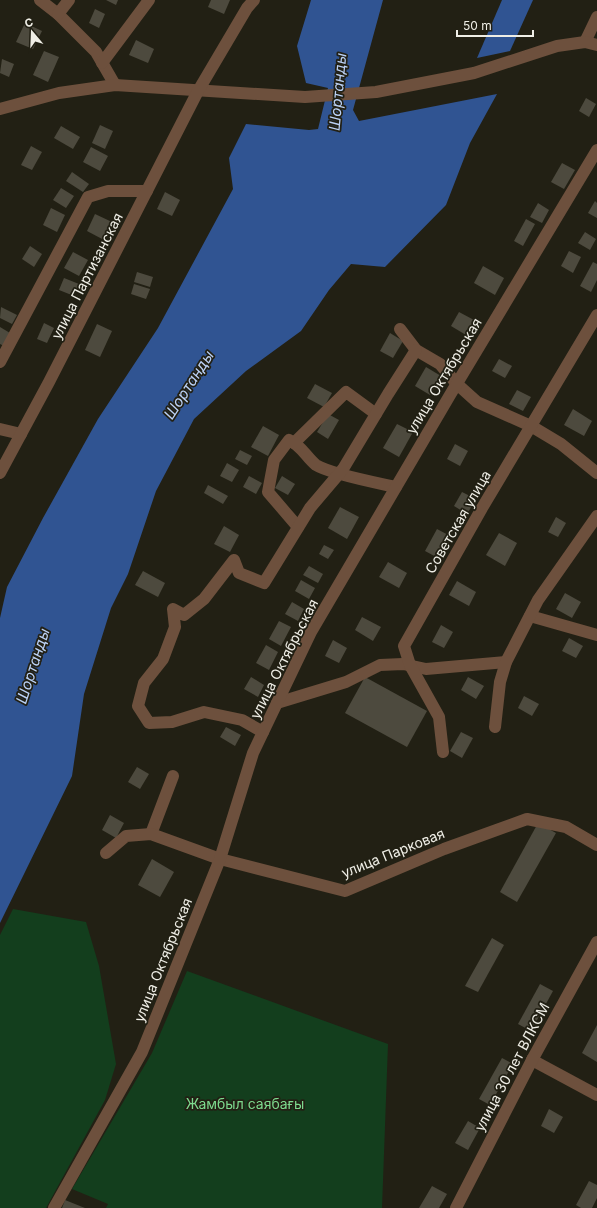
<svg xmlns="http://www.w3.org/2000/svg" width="597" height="1208" viewBox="0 0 597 1208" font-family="Inter,sans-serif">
  <rect width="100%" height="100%" fill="#222014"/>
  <!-- green -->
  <g fill="#133e1d">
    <polygon points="13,909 86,922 99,966 116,1064 105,1100 46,1208 0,1208 0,935"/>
    <polygon points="187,971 388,1044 382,1208 106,1208 108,1204 72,1189 152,1053"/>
  </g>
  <!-- water -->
  <g fill="#305492">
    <polygon points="311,0 383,0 353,110 359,121 497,94 470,143 446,205 385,267 351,264 329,290 301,331 246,371 194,419 156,491 128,574 111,608 84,694 72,776 0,923 0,618 7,587 43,518 98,419 158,328 233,189 229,158 246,124 309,130 318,129 328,88 306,83 297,46"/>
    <polygon points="502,0 533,0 510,51 477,58"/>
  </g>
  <!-- building -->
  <g fill="#4d4a3e">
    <polygon points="106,0 118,0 116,5"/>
    <polygon points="211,0 230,0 224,14 208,7"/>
    <polygon points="95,9 105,14 99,28 89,23"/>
    <polygon points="25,23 42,31 33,49 16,42"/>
    <polygon points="136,40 154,49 148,63 129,55"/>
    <polygon points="44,51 59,57 48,82 33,75"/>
    <polygon points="2,59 14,64 9,77 0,73"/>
    <polygon points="586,98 596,104 589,117 579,111"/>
    <polygon points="100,125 113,131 105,149 92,143"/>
    <polygon points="61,126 80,137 73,149 54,138"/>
    <polygon points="31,146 42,152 32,170 21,165"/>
    <polygon points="91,147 108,156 100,171 83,162"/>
    <polygon points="562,163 575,170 564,189 551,182"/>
    <polygon points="72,172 89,184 83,192 66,181"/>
    <polygon points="61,188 74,196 66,208 53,200"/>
    <polygon points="165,192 180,200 172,216 157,209"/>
    <polygon points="595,201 597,203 597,218 588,213"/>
    <polygon points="538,203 549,210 542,223 530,217"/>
    <polygon points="51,208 65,215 57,232 43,225"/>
    <polygon points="95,214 112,222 104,240 87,231"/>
    <polygon points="526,219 535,224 523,246 514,241"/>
    <polygon points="585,232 596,239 590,250 578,243"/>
    <polygon points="30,246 42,254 34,267 22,259"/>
    <polygon points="569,251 581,257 573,273 561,266"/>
    <polygon points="73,252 88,260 79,276 64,268"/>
    <polygon points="593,262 597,264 597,280 591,292 580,286"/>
    <polygon points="483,266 504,278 495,295 474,283"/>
    <polygon points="137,272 153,277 150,287 134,282"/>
    <polygon points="64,278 79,284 74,296 59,290"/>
    <polygon points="134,284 150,289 146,299 131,294"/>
    <polygon points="1,307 17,315 12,324 0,318"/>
    <polygon points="459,312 474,320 466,335 451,326"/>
    <polygon points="44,323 54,328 47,343 37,339"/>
    <polygon points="97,324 112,331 100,357 85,350"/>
    <polygon points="0,327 10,333 4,346 0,344"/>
    <polygon points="390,333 403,341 393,358 380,351"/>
    <polygon points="499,359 512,366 505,378 492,371"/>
    <polygon points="426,367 441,376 430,395 415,386"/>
    <polygon points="315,384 332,393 324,407 307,398"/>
    <polygon points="517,390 531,397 523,411 509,404"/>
    <polygon points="573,409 592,421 584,436 564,425"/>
    <polygon points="328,414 339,420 328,439 317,432"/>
    <polygon points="397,424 413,432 399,457 383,448"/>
    <polygon points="263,426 279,435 268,456 251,447"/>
    <polygon points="455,444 468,451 460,466 447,459"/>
    <polygon points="240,450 252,456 247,465 235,459"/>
    <polygon points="227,463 239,470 232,482 220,476"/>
    <polygon points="249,476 262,483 256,494 243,487"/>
    <polygon points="282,476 295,484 288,495 275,488"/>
    <polygon points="208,485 228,496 223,504 204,493"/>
    <polygon points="462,492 476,499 467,514 454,506"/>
    <polygon points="340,507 359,517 347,539 328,528"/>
    <polygon points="556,517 566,523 558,537 548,532"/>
    <polygon points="224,526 239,535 230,552 214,544"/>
    <polygon points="437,529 452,537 440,559 425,551"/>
    <polygon points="499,533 517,543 505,566 486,555"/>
    <polygon points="324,545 334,550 328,559 319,554"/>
    <polygon points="388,562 407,573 399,588 379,577"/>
    <polygon points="309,566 323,574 318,583 303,575"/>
    <polygon points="143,571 165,583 158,597 135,585"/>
    <polygon points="301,580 315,588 309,599 295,591"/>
    <polygon points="457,581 476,592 469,606 449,595"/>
    <polygon points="565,593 581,602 572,618 556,609"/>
    <polygon points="292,602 304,609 298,621 285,614"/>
    <polygon points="362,617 381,627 373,641 355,630"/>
    <polygon points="279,621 291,627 281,646 269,639"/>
    <polygon points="441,625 453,632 444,648 432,642"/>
    <polygon points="569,638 583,646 576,658 562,651"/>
    <polygon points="333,640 347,648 339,663 325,656"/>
    <polygon points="266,645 278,652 269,670 256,663"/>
    <polygon points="251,677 264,685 258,697 244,689"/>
    <polygon points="365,677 427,711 407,747 345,713"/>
    <polygon points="468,677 484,686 476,699 461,690"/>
    <polygon points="524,696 539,704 532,716 518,708"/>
    <polygon points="226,727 241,735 235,746 220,737"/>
    <polygon points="461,732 473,738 462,758 450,751"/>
    <polygon points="137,767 149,774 140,789 128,782"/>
    <polygon points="110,815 124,823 116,838 102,830"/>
    <polygon points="538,823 556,833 517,902 500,892"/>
    <polygon points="152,859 174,872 160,897 138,885"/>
    <polygon points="492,938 504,945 478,992 465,986"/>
    <polygon points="540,984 553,991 531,1031 518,1024"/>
    <polygon points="597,1025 597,1062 582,1053"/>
    <polygon points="502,1058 513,1064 490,1105 479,1099"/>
    <polygon points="549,1109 563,1117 554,1133 541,1126"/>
    <polygon points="468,1121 480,1128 468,1150 455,1143"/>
    <polygon points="589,1181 597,1185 597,1198 592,1208 581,1208 576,1205"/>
    <polygon points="432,1186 447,1194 439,1208 419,1208"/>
    <polygon points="65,1200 85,1208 62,1208"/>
  </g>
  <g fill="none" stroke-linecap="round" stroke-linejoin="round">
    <!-- minor -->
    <g stroke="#6d503d" stroke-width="12">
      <polyline points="40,0 58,14 96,52 115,85"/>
      <polyline points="58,14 69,0"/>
      <polyline points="585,42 597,17"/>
      <polyline points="102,63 149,0"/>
      <polyline points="0,109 59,93 115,85 305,97 376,92 474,73 557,46 585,42 597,45"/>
      <polyline points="400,329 416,350 440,364 457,384 477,402 531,426 561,444 597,473"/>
      <polyline points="0,362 88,197 108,191 147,191"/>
      <polyline points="0,429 21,434"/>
      <polyline points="294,443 346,392 376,414"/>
      <polyline points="0,473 49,382 198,91 247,8 254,0"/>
      <path d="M298,527L268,492L274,460L289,440C302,446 306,457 316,465C330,474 378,483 396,487"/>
      <polyline points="530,616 597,635"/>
      <polyline points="277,703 346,682 380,665 403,664 426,669 506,662"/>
      <polyline points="495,727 500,682 506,662 538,600 597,516"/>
      <polyline points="263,732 242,720 204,712 172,722 149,723 138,706 144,683 163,659 175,627 173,609 184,615 204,599 234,560 239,573 264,583 310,508 343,469 388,394 416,350"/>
      <polyline points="443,752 439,717 410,665 404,646 482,508 597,315"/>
      <polyline points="151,834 173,776"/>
      <polyline points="106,853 126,836 151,834 220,859 345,891 444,849 527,819 566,827 597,845"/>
      <polyline points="532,1060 597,1095"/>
      <polyline points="54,1208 142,1052 220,859 253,753 311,632 450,395 597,150"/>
      <polyline points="456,1208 532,1060 597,942"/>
    </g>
  </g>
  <g text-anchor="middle" stroke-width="3.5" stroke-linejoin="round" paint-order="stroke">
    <!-- street labels -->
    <g font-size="14" fill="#efeee6" stroke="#222014">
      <text transform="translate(87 276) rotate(-63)" y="5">улица Партизанская</text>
      <text transform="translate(444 376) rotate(-59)" y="5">улица Октябрьская</text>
      <text transform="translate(458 522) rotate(-60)" y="5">Советская улица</text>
      <text transform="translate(284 659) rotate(-63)" y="5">улица Октябрьская</text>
      <text transform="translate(393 853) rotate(-22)" y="5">улица Парковая</text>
      <text transform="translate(163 960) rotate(-68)" y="5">улица Октябрьская</text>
      <text transform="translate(512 1067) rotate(-62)" y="5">улица 30 лет ВЛКСМ</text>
    </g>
    <!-- park labels -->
    <g font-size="14" fill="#7dda8e" stroke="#222014">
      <text x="245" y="1109">Жамбыл саябағы</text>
    </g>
    <!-- water labels -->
    <g font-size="15" font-style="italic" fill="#bbd1f5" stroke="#222014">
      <text transform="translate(338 92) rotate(-85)" y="5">Шортанды</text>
      <text transform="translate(189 385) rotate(-57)" y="5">Шортанды</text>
      <text transform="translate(33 666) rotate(-72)" y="5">Шортанды</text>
    </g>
  </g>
  <!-- north arrow -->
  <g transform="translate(32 32) rotate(341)" stroke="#222014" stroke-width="3" paint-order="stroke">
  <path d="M0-3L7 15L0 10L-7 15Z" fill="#efeee6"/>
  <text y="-6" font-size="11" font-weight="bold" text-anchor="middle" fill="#efeee6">С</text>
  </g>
  <!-- scale -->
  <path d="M457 30v6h76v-6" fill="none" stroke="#efeee6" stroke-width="2"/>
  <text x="463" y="30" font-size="12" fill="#efeee6" stroke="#222014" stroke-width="3" paint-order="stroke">50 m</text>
</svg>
